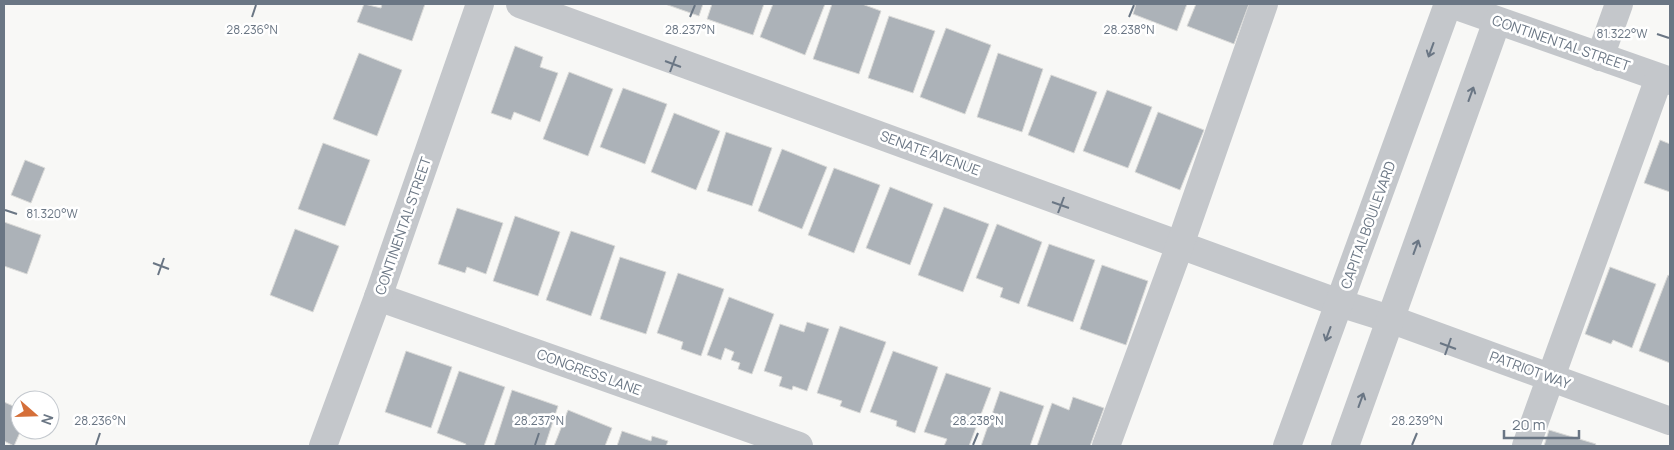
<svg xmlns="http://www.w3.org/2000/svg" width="1674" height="450" viewBox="0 0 1674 450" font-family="Manrope,sans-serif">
  <rect width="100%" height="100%" fill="#f8f8f6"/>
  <!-- building -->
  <g fill="#acb2b8" stroke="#dadad8">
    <polygon points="364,4 381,8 382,4 425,4 412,41 357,22"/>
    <polygon points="665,4 703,4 699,16"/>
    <polygon points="712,4 764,4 753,35 707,19"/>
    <polygon points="773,4 825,4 805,55 760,37"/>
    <polygon points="832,4 862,4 881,11 859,74 813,59"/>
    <polygon points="1136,4 1187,4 1177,31 1133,14"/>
    <polygon points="1196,4 1249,4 1234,44 1187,26"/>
    <polygon points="889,16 935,31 913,93 868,78"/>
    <polygon points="946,28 991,45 965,114 920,97"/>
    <polygon points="515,46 543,57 540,67 558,73 540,122 514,112 511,120 491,113"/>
    <polygon points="359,53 402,70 377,136 333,119"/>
    <polygon points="998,53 1043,69 1022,132 977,117"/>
    <polygon points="569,72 613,89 588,156 543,139"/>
    <polygon points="1051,75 1097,92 1074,153 1028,135"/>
    <polygon points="623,88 667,104 645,164 600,147"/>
    <polygon points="1107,90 1152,107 1128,168 1083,151"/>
    <polygon points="1158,112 1204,130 1180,190 1135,172"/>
    <polygon points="674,113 720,131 696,190 651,172"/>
    <polygon points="726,132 772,148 752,206 707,191"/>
    <polygon points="1660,140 1670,144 1670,192 1644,183"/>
    <polygon points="323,143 370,160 345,226 298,209"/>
    <polygon points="782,149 827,167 802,229 758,211"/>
    <polygon points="25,160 45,168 31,203 11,195"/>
    <polygon points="834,168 880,185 854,253 808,235"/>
    <polygon points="890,187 933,204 910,265 866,248"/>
    <polygon points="944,207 989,224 963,292 918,275"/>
    <polygon points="457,208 503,223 486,274 467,267 465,273 438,264"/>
    <polygon points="515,216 560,232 538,296 493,281"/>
    <polygon points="4,222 41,235 27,274 4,266"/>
    <polygon points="997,224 1042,242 1019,304 1000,297 1003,288 976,278"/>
    <polygon points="295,229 339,246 313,312 270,295"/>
    <polygon points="571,231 615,246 591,316 546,300"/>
    <polygon points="1049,244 1095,260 1073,322 1027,306"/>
    <polygon points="620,257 666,272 646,334 600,319"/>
    <polygon points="1102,265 1148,281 1126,345 1080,329"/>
    <polygon points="1610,267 1656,284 1632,348 1613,340 1611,344 1585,334"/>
    <polygon points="678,273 724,289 701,356 681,349 683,342 657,333"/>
    <polygon points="1668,275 1670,276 1670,363 1639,351"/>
    <polygon points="729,297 774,314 752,374 738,369 740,363 731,360 734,352 725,348 721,360 707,355"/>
    <polygon points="807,322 829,329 807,391 793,386 792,390 779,386 782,377 764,371 780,324 804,332"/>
    <polygon points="840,326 886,342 860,413 840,406 842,401 817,393"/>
    <polygon points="406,351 452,367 431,428 385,412"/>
    <polygon points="893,351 938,367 915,433 896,426 897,421 870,412"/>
    <polygon points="459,371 505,387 484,446 465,446 466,444 437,433"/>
    <polygon points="946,373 991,388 969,446 944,446 947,439 924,432"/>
    <polygon points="512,390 558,406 545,446 494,446"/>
    <polygon points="1000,391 1044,406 1030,446 981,446"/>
    <polygon points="1073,397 1104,408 1090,446 1037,446 1052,403 1069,410"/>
    <polygon points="4,402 20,409 21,430 14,446 4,441"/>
    <polygon points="568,410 612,428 605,446 554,446"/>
    <polygon points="1549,430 1596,444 1595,446 1544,446"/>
    <polygon points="622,431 651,441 652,436 668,441 666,446 617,446"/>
  </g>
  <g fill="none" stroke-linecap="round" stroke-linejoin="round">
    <!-- minor -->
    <g stroke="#c4c7cb" stroke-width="28">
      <polyline points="520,4 1339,303 1390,319 1670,421"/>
      <polyline points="1451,4 1670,81"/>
      <polyline points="1600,57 1619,4"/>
      <polyline points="378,297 799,446"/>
      <polyline points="323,446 378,297 480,4"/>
      <polyline points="1106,446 1180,245 1264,4"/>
      <polyline points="1287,446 1448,4"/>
      <polyline points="1345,446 1497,21"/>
      <polyline points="1526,446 1659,78"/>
    </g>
  </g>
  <!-- one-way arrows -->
  <defs><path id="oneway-shaft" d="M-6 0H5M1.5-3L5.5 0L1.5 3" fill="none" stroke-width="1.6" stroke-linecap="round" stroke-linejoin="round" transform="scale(1.25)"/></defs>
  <g stroke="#6a7684">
    <use href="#oneway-shaft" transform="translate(1431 50) rotate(110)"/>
    <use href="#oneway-shaft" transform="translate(1471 94) rotate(-70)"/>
    <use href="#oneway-shaft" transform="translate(1416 247) rotate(-70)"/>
    <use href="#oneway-shaft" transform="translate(1328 334) rotate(110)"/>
    <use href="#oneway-shaft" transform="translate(1361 400) rotate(-70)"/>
  </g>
  <!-- ticks -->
  <path fill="none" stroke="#6a7684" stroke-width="2" d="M252,17L256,5M690,17L695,5M1129,17L1134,5M1657,34L1669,38M665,61L681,67M670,72L676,56M1052,202L1069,208M5,210L17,214M1058,213L1064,197M153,263L169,269M158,275L164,258M1440,343L1456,349M1445,355L1451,338M96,445L100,433M535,445L539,433M973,445L978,433M1412,445L1417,433"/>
  <g text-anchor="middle" stroke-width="5" stroke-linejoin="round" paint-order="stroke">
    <!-- street labels -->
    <g font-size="14" fill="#6a7684" stroke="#fff">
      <text transform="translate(1561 43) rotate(19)" y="5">CONTINENTAL STREET</text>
      <text transform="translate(930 153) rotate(20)" y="5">SENATE AVENUE</text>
      <text transform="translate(1368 225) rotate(-70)" y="5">CAPITAL BOULEVARD</text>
      <text transform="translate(403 226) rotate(-71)" y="5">CONTINENTAL STREET</text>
      <text transform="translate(1530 370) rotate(20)" y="5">PATRIOT WAY</text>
      <text transform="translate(589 372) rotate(20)" y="5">CONGRESS LANE</text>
    </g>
  </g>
  <g font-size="12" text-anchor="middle" fill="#6a7684" stroke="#fff" stroke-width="5" stroke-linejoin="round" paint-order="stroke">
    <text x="252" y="34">28.236°N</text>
    <text x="690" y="34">28.237°N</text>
    <text x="1129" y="34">28.238°N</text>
    <text x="1622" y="38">81.322°W</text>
    <text x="52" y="218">81.320°W</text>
    <text x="100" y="425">28.236°N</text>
    <text x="539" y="425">28.237°N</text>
    <text x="978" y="425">28.238°N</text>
    <text x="1417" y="425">28.239°N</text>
  </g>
  <!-- border -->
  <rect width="1674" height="450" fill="none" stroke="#6a7684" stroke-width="10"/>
  <!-- north arrow -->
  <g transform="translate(35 415) rotate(110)"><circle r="24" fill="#ffffff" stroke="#c3c8ce"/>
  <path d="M0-4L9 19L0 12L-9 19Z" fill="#d56f39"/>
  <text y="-8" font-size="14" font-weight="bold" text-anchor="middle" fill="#6a7684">N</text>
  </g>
  <!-- scale -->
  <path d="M1504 430v8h75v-8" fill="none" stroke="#6a7684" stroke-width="2.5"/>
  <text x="1512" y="430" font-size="15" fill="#6a7684" stroke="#ffffff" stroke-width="4" paint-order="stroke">20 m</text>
</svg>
